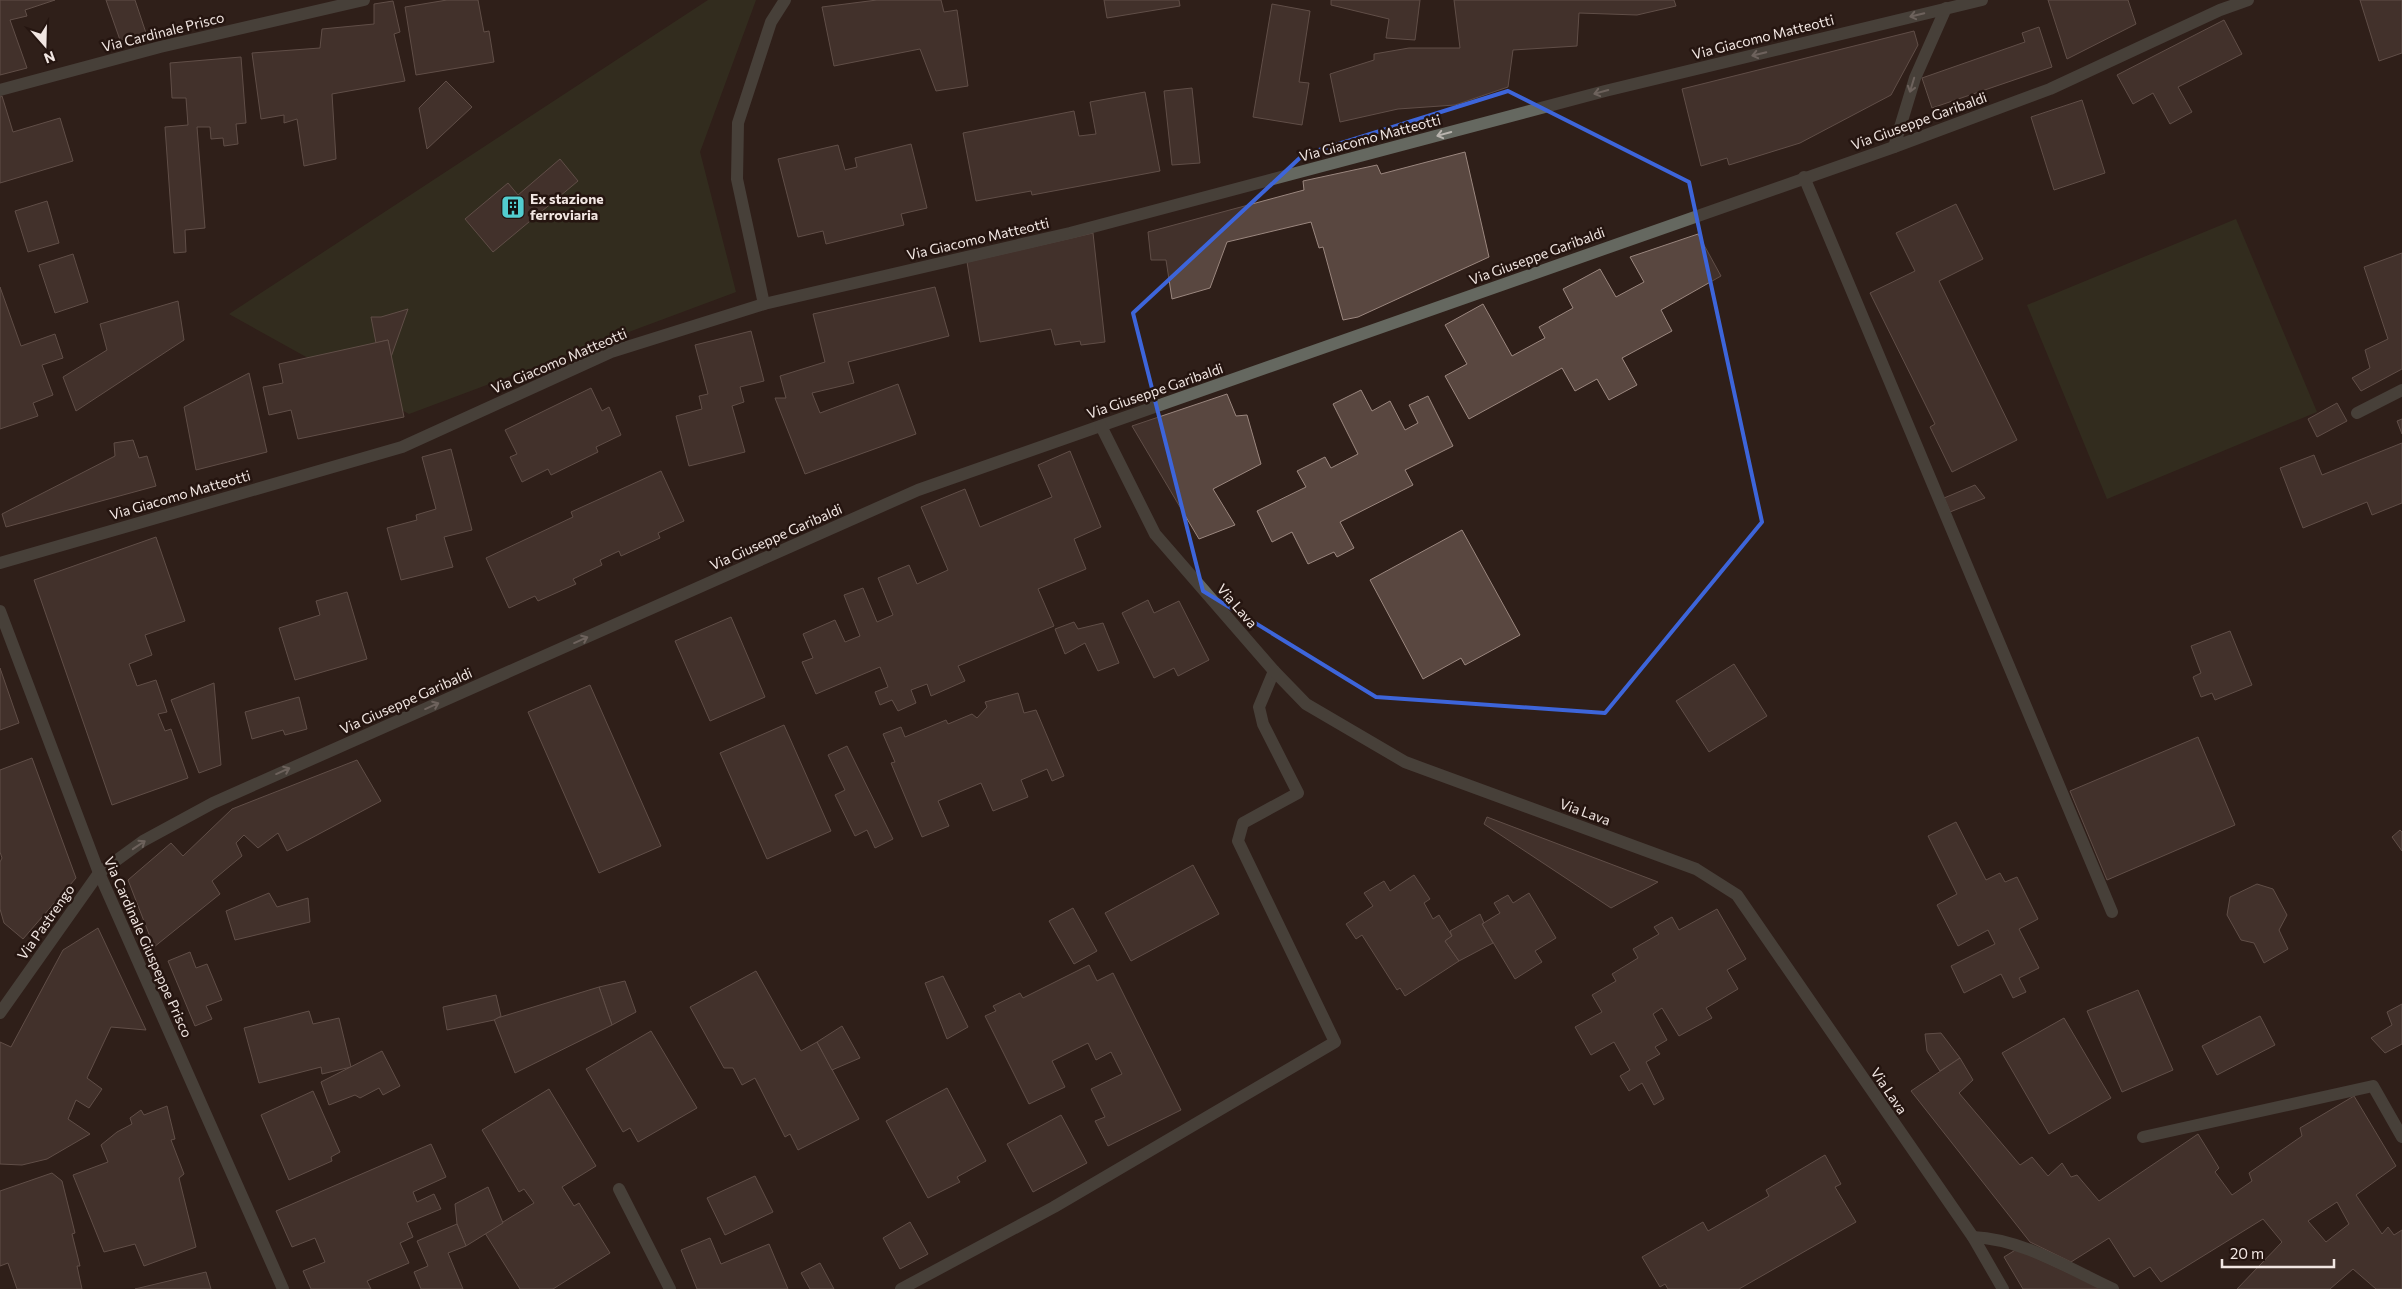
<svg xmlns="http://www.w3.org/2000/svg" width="2402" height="1289" viewBox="0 0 2402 1289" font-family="Commissioner,sans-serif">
  <rect width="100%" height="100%" fill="#2f1f19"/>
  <!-- green -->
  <g fill="#363d24">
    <polygon points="708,0 756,0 700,152 736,292 409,414 229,314"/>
    <polygon points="2236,219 2317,412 2107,499 2027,305"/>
  </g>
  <!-- building -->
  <g fill="#594740" stroke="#9b877f" fill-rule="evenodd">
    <polygon points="0,0 55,0 25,10 27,16 10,20 27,68 0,75"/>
    <polygon points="106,0 135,0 146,33 120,40"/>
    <polygon points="447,0 478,0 484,32 489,31 494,62 416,75 405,7"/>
    <polygon points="877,0 941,0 944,12 957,10 968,86 936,91 920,49 834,66 822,7"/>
    <polygon points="1104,0 1179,0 1180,6 1107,18"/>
    <polygon points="1331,0 1420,0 1415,40 1386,38 1389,19 1331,5"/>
    <polygon points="1454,0 1674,0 1676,6 1637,15 1579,13 1577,46 1513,50 1508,87 1455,105 1398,109 1340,122 1330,74 1374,60 1374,54 1409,48 1460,48"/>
    <polygon points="2048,0 2128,0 2136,24 2067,59"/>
    <polygon points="2360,0 2402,0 2402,53 2379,61"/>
    <polygon points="393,1 400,32 394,34 405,81 332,94 336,159 304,166 297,119 284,123 284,115 261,119 252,53 320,48 322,29 374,24 374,4"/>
    <polygon points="1272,4 1310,11 1299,82 1309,83 1302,125 1253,117"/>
    <polygon points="2224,20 2242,54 2178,87 2192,112 2170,124 2153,93 2133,104 2117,75"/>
    <polygon points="2039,27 2052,67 1932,108 1922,78 2025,42 2022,33"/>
    <polygon points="1914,31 1918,45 1891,95 1800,143 1729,165 1727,158 1701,166 1682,89"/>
    <polygon points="241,57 246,123 236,124 238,144 224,146 223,138 211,139 210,127 197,127 205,228 185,230 186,252 174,253 165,127 188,125 186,98 172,98 170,63"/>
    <polygon points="446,81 472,107 427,149 419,108"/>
    <polygon points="1192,88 1200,163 1172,165 1164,91"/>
    <polygon points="1145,92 1160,171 1032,195 1031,191 976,201 963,133 1074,111 1079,136 1096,134 1090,102"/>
    <polygon points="2,96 13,132 60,118 73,161 0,183 0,97"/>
    <polygon points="2082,100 2105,173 2054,190 2031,117"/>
    <polygon points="911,144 927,208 901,214 904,225 826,244 823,231 798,237 778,159 838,145 845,170 857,167 855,158"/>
    <polygon points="1465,152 1489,257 1358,317 1343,320 1323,247 1319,248 1311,222 1227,242 1210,288 1172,299 1166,260 1151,260 1148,232 1304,190 1303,181 1377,165 1381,174"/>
    <polygon points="560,159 578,181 493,252 465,219 508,183 518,195"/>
    <polygon points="47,201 59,243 28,252 15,211"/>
    <polygon points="1956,204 1983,259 1939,281 2017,440 1952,472 1930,427 1935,424 1870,293 1915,271 1896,233"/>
    <polygon points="1093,233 1105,342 1081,345 1080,341 1055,345 1051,329 980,342 967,262"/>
    <polygon points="1698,234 1721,276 1661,310 1672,331 1622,358 1637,385 1609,400 1597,379 1575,391 1562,368 1469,419 1445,376 1467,364 1445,325 1483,304 1512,356 1545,338 1539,327 1573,308 1563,289 1600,269 1616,297 1644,282 1630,257"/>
    <polygon points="2402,253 2402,369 2361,391 2352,378 2370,368 2365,350 2388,339 2364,267"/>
    <polygon points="73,254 88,302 55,313 39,265"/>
    <polygon points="0,287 21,346 55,334 63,358 42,365 53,395 33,403 38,416 0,429"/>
    <polygon points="935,287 949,336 848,362 854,383 812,393 820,413 898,384 916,434 805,474 775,398 786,398 780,376 825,362 813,314"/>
    <polygon points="178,301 184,340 76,411 63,377 107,350 100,324"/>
    <polygon points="408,309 391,357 388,340 376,343 371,317 381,317"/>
    <polygon points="751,331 764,381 740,387 744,402 732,406 745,452 689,466 676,416 702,409 699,396 708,394 695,345"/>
    <polygon points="388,340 404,417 298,439 291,410 269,415 263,387 283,383 279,364"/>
    <polygon points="249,373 267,452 196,470 184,407"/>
    <polygon points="591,388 602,411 609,407 621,435 596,447 598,452 551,475 548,469 522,482 510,457 517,454 505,430"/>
    <polygon points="1361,390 1372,411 1390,401 1405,430 1418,423 1409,405 1428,396 1453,446 1405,470 1413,485 1340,522 1354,548 1337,557 1334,552 1308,564 1292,532 1272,542 1257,511 1306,487 1297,471 1325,457 1331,468 1358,454 1333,404"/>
    <polygon points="1227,394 1236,416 1247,415 1261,464 1213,489 1235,525 1199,539 1132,426"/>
    <polygon points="2337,403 2347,421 2317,437 2308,419"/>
    <polygon points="2402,419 2402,434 2397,421"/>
    <polygon points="133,440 139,458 147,456 156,486 6,527 2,514 115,456 114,443"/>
    <polygon points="2402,443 2402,503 2372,515 2367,502 2303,528 2280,468 2314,455 2322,475"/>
    <polygon points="451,449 472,530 444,537 453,567 401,580 387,528 417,520 416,515 436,509 422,457"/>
    <polygon points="1070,451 1101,527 1074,539 1086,569 1038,589 1054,626 958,666 965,681 931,696 927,684 911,690 916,703 898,711 892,700 880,705 875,692 888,687 880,667 816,694 802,662 813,658 803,634 835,620 845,642 860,636 844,595 863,588 877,622 893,615 878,578 909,565 917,584 948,570 921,507 965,489 980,527 1052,497 1038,465"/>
    <polygon points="661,471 684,521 658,533 660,538 621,556 619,551 600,560 602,565 573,579 576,584 538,601 535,596 509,608 486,558 573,517 571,512"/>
    <polygon points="1975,485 1985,498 1950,512 1944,498"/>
    <polygon points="1462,530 1520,635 1465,665 1461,658 1423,679 1370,580"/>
    <polygon points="156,537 185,621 145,635 152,655 129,664 137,686 156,680 167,712 158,714 165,731 171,729 188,778 112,805 34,580"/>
    <polygon points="347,592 367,659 295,680 279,628 320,615 316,601"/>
    <polygon points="1148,600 1154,613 1179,601 1209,660 1178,676 1174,668 1154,678 1122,613"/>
    <polygon points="731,617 765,697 710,721 675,641"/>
    <polygon points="1074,622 1078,629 1103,623 1119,663 1098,671 1085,643 1065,654 1055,629"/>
    <polygon points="2230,631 2252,685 2215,700 2212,693 2201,697 2193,677 2201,673 2191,646"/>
    <polygon points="1734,664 1767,716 1709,752 1676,701"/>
    <polygon points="0,668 19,723 0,730"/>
    <polygon points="214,683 221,765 199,773 171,700"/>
    <polygon points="590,685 661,846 599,873 528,712"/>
    <polygon points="1018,693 1024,713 1036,710 1064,776 1052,781 1047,769 1021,780 1028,797 993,811 981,783 938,801 949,826 922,837 891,763 895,762 883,734 901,727 905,737 946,720 948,724 972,714 977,718 987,707 985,702"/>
    <polygon points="299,697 307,729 285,735 283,730 252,739 245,712"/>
    <polygon points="784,725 831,831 767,859 720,753"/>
    <polygon points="2198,737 2235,825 2107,880 2070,791"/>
    <polygon points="847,746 893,839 875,848 867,830 855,836 835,795 845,790 828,755"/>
    <polygon points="32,758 76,878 23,939 4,923 0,909 0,862 2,858 0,852 0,770"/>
    <polygon points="357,760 381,801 287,851 278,833 258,848 244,835 236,843 242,856 212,881 220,894 154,947 128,880 171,843 183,856 232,809"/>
    <polygon points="1487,817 1658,882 1611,908 1484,824"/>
    <polygon points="1956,822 1986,880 2000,873 2005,882 2017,877 2038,919 2019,929 2039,968 2019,978 2026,992 2013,998 2001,974 1964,993 1951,966 1995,944 1988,930 1958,946 1937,905 1957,894 1928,836"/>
    <polygon points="2400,830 2402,832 2402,851 2392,837"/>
    <polygon points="1193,865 1219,914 1131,961 1105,913"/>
    <polygon points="1414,875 1430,899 1424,903 1433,919 1439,915 1452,936 1445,941 1459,961 1405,996 1400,988 1397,990 1362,935 1356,939 1346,924 1373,906 1364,893 1384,881 1390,891"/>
    <polygon points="2257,884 2273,889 2287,915 2279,930 2288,949 2264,963 2254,943 2241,940 2227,915 2230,897"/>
    <polygon points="269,893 277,907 308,898 310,922 235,940 226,911"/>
    <polygon points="1529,893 1556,938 1535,951 1542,962 1515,979 1482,924 1500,913 1494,903 1508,895 1513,903"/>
    <polygon points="1073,908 1097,951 1074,964 1049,921"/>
    <polygon points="1717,909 1746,959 1727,970 1738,989 1706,1008 1712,1018 1679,1036 1662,1008 1653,1014 1667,1040 1655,1047 1660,1054 1646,1062 1664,1099 1654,1105 1642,1083 1629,1091 1620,1076 1630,1070 1614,1042 1591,1055 1575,1027 1602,1012 1592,995 1616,981 1612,974 1638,958 1633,949 1659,934 1654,927 1672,917 1679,930"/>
    <polygon points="1480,914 1484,923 1482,924 1493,943 1459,961 1445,941 1452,936 1450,931"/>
    <polygon points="98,928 146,1030 111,1027 87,1078 102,1089 89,1108 76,1100 68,1119 90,1134 47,1159 22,1165 0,1164 0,1042 11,1047 63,950"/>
    <polygon points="190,952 196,968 207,964 222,1000 206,1006 212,1019 195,1026 168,961"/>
    <polygon points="1089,965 1097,981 1113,973 1181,1110 1108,1146 1095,1121 1105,1117 1091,1089 1122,1074 1111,1052 1096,1060 1088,1043 1052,1061 1065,1087 1029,1104 985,1016 996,1011 993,1006 1020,993 1023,998"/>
    <polygon points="756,971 801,1051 817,1042 859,1119 798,1150 790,1134 785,1137 755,1078 742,1085 733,1068 724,1068 690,1007"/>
    <polygon points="943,976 968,1027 947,1039 925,983"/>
    <polygon points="625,981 636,1012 612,1025 599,987"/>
    <polygon points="599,987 612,1025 515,1073 494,1019"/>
    <polygon points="2138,990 2173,1070 2122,1092 2087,1011"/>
    <polygon points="496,995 501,1016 494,1020 447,1030 443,1007"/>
    <polygon points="2402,1004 2402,1044 2385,1053 2371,1038 2392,1025 2387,1012"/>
    <polygon points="309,1011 313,1024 339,1018 351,1067 322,1074 321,1067 259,1083 244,1028"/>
    <polygon points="2260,1016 2275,1045 2217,1075 2202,1046"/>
    <polygon points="2064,1018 2111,1098 2049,1134 2002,1053"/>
    <polygon points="842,1026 860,1058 832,1070 817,1042"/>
    <polygon points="651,1031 697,1108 638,1142 630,1128 623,1132 586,1069"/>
    <polygon points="1941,1033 1960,1058 1940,1071 1927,1051 1925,1034"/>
    <polygon points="382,1051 400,1086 383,1095 379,1088 360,1098 355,1095 329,1105 321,1082"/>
    <path d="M1960,1058L1973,1080L1959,1093L2020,1165L2032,1157L2048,1176L2062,1163L2071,1177L2077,1175L2099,1201L2198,1134L2219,1168L2215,1172L2232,1195L2252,1181L2249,1173L2302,1136L2300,1128L2354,1096L2396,1166L2356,1195L2382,1234L2388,1227L2394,1235L2402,1230V1289H2376L2353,1269L2330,1289H2237L2282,1242L2263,1219L2161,1282L2150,1267L2134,1277L2109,1238L2071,1262L2030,1242L1911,1091ZM2337,1202L2349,1224L2326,1242L2308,1221Z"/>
    <polygon points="947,1088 986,1161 957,1177 960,1182 928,1198 886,1121"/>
    <polygon points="549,1089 596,1166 562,1187 574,1206 579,1203 610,1253 553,1289 520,1289 485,1233 534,1203 524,1189 519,1192 482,1130"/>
    <polygon points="313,1091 340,1152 331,1157 332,1161 289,1180 261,1115"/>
    <polygon points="167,1106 175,1139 171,1140 184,1174 179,1178 196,1247 144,1266 135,1244 104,1252 73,1175 108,1162 101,1145 117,1132 132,1124 130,1118 141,1110 144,1115"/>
    <polygon points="1061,1115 1087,1163 1033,1192 1007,1144"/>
    <polygon points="431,1144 446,1177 413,1192 417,1202 434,1194 441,1209 407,1223 413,1237 400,1243 409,1263 367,1281 371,1289 311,1289 303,1271 325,1262 315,1238 292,1247 276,1211"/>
    <polygon points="1825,1155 1841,1184 1835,1187 1856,1222 1739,1289 1668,1289 1665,1284 1660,1287 1642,1257 1703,1222 1708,1231 1769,1196 1766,1190"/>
    <polygon points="52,1173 62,1181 75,1233 72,1234 80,1266 77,1266 82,1289 17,1289 8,1263 0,1266 0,1191"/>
    <polygon points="755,1176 773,1212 725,1235 707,1198"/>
    <polygon points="488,1187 503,1223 466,1246 457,1224 455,1204"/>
    <polygon points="910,1222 928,1254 900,1269 883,1238"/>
    <polygon points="457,1224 466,1246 448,1253 463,1289 421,1289 414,1272 428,1266 417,1241"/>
    <polygon points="710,1238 721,1264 769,1244 788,1289 697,1289 681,1250"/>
    <polygon points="2017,1249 2104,1289 2023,1289 2004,1257"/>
    <polygon points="820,1263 834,1289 810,1289 801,1273"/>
    <polygon points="206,1272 211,1289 135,1289"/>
  </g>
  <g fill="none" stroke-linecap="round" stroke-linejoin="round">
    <!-- minor -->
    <g stroke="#656860" stroke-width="12">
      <polyline points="0,90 160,47 364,0"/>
      <polyline points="1894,147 1915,78 1946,8"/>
      <polyline points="1804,177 2112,912"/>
      <polyline points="764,304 737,179 738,123 771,22 785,0"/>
      <polyline points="2357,413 2402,390"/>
      <polyline points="0,563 402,447 611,352 764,304 1070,233 1605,91 1982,0"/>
      <polyline points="0,1013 99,873 143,841 213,803 918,490 1894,147 2050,89 2220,10 2248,0"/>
      <polyline points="2143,1137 2373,1086 2402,1137"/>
      <polyline points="619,1189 670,1289"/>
      <path d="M1973,1237C2022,1239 2068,1268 2113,1289"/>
      <polyline points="901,1289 1054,1207 1335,1042 1238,841 1243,823 1298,793 1263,724 1259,707 1274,671"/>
    </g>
    <!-- tertiary -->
    <g stroke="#656860" stroke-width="12">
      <polyline points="1101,426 1155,534 1274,671 1306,704 1405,762 1696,869 1737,895 1973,1237 2003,1289"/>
      <polyline points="0,611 99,873 283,1289"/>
    </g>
  </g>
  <!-- one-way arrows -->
  <defs><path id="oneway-shaft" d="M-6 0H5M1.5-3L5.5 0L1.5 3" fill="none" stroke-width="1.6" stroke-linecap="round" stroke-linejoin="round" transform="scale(1.25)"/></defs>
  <g stroke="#b9b4ae">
    <use href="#oneway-shaft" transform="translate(1917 15) rotate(166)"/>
    <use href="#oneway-shaft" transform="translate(1759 54) rotate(166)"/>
    <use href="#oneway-shaft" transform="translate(1912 85) rotate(107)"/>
    <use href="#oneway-shaft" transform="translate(1601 92) rotate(165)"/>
    <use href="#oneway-shaft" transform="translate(1444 134) rotate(165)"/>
    <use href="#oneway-shaft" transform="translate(581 640) rotate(-24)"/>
    <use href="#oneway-shaft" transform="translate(432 706) rotate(-24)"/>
    <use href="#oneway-shaft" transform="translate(283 771) rotate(-24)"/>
    <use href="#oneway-shaft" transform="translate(139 845) rotate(-34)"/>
  </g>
  <!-- marked area -->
  <path d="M0 0H2402V1289H0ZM1508,91L1689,182L1762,522L1605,713L1376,697L1203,591L1133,313L1303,155Z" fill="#2f1f19" fill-opacity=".55" fill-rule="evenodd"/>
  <path fill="none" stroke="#3d65da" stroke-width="4" stroke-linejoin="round" d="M1508,91L1689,182L1762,522L1605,713L1376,697L1203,591L1133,313L1303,155Z"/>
  <!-- icons -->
  <defs>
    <g id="building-square" transform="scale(1.25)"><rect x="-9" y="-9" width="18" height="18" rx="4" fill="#52cdcf" stroke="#251510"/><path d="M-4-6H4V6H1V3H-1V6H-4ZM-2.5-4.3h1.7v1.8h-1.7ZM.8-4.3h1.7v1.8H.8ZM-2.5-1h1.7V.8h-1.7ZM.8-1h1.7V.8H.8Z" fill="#111"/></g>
  </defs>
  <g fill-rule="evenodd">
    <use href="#building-square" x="513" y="207"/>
  </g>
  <g text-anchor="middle" stroke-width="5" stroke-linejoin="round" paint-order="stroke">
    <!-- street labels -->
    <g font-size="14" fill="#f1e6e2" stroke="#251510">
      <text transform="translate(163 32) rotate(-14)" y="5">Via Cardinale Prisco</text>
      <text transform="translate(1763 37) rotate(-14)" y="5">Via Giacomo Matteotti</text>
      <text transform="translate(1919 121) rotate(-20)" y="5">Via Giuseppe Garibaldi</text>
      <text transform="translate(1370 138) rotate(-15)" y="5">Via Giacomo Matteotti</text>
      <text transform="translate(978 239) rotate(-13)" y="5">Via Giacomo Matteotti</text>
      <text transform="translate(1537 256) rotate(-20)" y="5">Via Giuseppe Garibaldi</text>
      <text transform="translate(559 361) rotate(-23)" y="5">Via Giacomo Matteotti</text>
      <text transform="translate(1155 391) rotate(-19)" y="5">Via Giuseppe Garibaldi</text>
      <text transform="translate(180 495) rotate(-16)" y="5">Via Giacomo Matteotti</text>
      <text transform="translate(776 537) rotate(-24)" y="5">Via Giuseppe Garibaldi</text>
      <text transform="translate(1237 606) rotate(49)" y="5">Via Lava</text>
      <text transform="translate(406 701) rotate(-24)" y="5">Via Giuseppe Garibaldi</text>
      <text transform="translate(1585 812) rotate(20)" y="5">Via Lava</text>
      <text transform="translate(46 922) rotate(-55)" y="5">Via Pastrengo</text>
      <text transform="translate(148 947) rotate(66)" y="5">Via Cardinale Giuspeppe Prisco</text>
      <text transform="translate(1889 1091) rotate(56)" y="5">Via Lava</text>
    </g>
    <!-- poi labels -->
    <g font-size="14" font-weight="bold" fill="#f1e6e2" stroke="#251510" text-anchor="start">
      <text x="530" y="204">Ex stazione<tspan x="530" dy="16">ferroviaria</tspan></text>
    </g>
  </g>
  <!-- north arrow -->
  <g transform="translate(45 45) rotate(160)" stroke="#251510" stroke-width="4" paint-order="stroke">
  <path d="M0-4L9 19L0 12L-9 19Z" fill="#f1e6e2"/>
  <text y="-8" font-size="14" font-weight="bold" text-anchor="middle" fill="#f1e6e2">N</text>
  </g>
  <!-- scale -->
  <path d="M2222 1259v8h112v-8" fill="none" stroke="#f1e6e2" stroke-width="2.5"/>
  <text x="2230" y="1259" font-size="15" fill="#f1e6e2" stroke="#251510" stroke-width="4" paint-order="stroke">20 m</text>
</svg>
